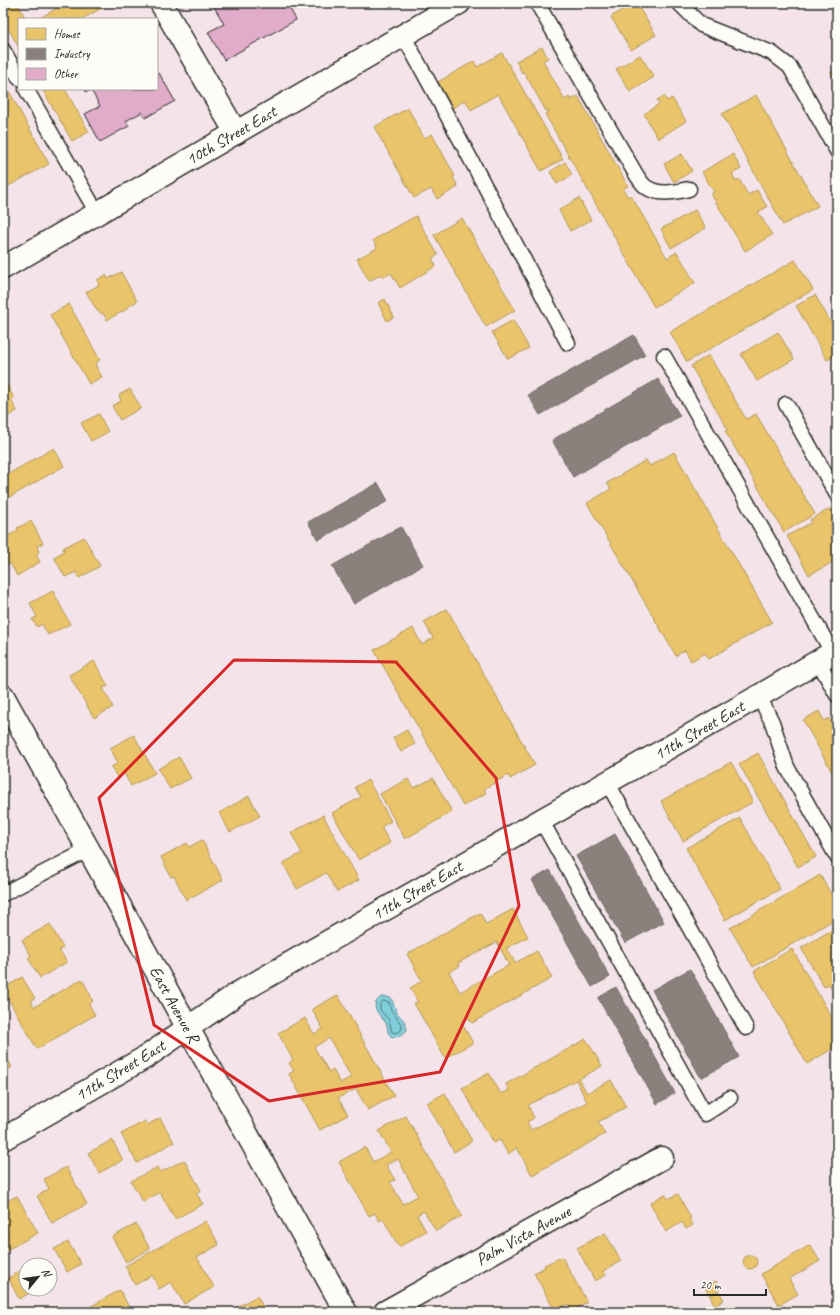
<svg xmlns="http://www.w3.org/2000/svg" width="840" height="1315" viewBox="0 0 840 1315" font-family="Caveat,sans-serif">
  <rect width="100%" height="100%" fill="#f4e4e9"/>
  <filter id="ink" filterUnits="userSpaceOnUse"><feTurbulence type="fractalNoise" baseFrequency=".025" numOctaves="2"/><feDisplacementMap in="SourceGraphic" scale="8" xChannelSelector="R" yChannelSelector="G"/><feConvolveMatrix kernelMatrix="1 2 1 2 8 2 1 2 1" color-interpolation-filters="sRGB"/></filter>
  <g filter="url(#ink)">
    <!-- water -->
    <path fill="#80d0dc" stroke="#5e8e95" d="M381,997H387L391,998L397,1013L405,1022L407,1030C402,1035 392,1042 388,1032C387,1029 388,1026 386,1023C382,1017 377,1014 375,1007L376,1002Z"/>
    <!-- homes -->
    <g fill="#e9c46a" stroke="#b09657" fill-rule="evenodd">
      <polygon points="3,3 17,3 26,19 19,19 19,48 3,19"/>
      <polygon points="66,3 111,3 82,19 38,19"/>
      <polygon points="633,3 636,3 656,35 631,50 611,17"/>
      <polygon points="542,47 548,58 543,61 565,100 569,97 570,100 578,96 628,186 623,189 628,197 631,195 667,258 677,252 695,283 654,307 545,114 549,112 548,110 546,111 524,72 522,73 516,61"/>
      <polygon points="502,53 563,159 541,171 498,94 471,110 465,100 453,108 438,82 474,61 477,67"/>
      <polygon points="640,55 654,77 630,92 616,69"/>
      <polygon points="837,68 837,84 831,72"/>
      <polygon points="4,82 49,164 3,189 3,83"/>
      <polygon points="42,89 65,89 89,132 72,141"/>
      <polygon points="756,95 818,206 783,225 722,114"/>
      <polygon points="664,96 667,101 672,98 686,121 658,139 644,114 659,104 657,100"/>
      <polygon points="408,108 424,138 432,134 455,176 453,177 458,187 437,199 431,189 414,198 374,127"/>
      <polygon points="682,154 692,171 674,182 664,164"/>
      <polygon points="733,154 741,169 732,174 736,181 739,179 748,195 757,190 767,207 758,212 772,235 745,251 711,194 714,192 702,172"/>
      <polygon points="565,162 572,175 557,184 550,172"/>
      <polygon points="579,198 591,220 570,231 559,210"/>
      <polygon points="695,210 706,228 671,248 661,229"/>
      <polygon points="416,216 438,255 432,258 436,266 400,288 391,273 384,277 382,274 369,281 357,259 377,248 373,240"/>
      <polygon points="462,218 515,310 486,327 434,235"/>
      <polygon points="795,260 813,290 687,362 670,332"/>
      <polygon points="121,272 137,301 126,308 127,309 107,320 103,313 101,314 99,311 98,312 86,292 99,285 97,280 106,275 108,279"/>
      <polygon points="815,295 837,333 837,355 827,360 796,306"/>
      <polygon points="385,299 394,317 387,321 378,303"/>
      <polygon points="69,304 100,360 95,364 102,377 89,384 50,315"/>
      <polygon points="513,320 529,348 508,359 492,332"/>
      <polygon points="778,332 794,359 757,381 741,354"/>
      <polygon points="709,355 746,419 756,414 815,514 784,532 725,431 728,430 691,366"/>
      <polygon points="3,378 14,398 11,400 17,411 3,419"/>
      <polygon points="130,389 141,408 120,420 112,406 121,401 119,395"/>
      <polygon points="99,414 108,432 91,441 81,423"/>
      <polygon points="54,448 64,466 3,501 3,477"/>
      <polygon points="674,452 772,622 709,659 705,653 691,661 685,650 676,656 587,503 611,489 607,483 646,460 650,466"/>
      <polygon points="831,508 837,520 837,560 809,575 787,536 812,522 810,520"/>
      <polygon points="31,521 43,543 37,546 39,552 36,554 40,562 17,576 10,563 7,565 3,558 3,555 5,554 3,550 3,539 18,530 17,528"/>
      <polygon points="84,537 100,566 79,578 76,572 65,577 54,557 64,551 63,548"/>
      <polygon points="53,591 70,624 48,635 42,624 37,627 32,619 37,617 30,603"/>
      <polygon points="447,609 535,765 510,779 508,775 484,789 486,793 463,806 374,650 413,628 422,645 433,638 424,622"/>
      <polygon points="94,661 108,686 103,688 113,707 94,718 69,675"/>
      <polygon points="819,711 824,721 829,718 837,732 837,781 803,720"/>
      <polygon points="407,730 415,744 401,752 393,738"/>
      <polygon points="134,735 155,773 131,786 124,773 117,777 111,767 118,763 110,748"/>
      <polygon points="758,753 816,857 798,867 739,764"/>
      <polygon points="179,757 191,778 170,789 158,769"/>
      <polygon points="731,762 753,802 683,841 661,801"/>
      <polygon points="433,778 452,812 405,839 380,794 408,779 414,788"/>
      <polygon points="368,780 391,821 381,827 390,843 359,860 332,813 361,797 355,787"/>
      <polygon points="249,796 260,816 230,832 219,813"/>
      <polygon points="323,815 359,880 337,892 326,873 297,889 283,863 302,853 291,833"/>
      <polygon points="740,818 780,889 725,920 686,848"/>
      <polygon points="202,840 223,880 186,900 174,876 171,877 161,857 187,843 189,847"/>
      <polygon points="820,875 837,904 837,918 753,967 730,928"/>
      <path d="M513,909L528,937L507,948L515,963L537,951L552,978L472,1023L468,1017L461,1022L473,1043L445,1058L414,1003L418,1002L410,988L422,981L407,954L480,913L486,924ZM497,942L509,965L460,992L449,972L460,966L458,963Z"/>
      <polygon points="50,924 63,948 59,950 67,962 40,978 28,958 31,956 22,940"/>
      <polygon points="837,927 837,998 829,984 824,987 801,948"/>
      <polygon points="792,949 837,1026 837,1046 807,1064 754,971"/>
      <polygon points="22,977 35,998 31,1001 34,1007 82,979 91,996 90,996 93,1001 89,1004 95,1015 37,1049 3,990 3,989"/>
      <path d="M338,995L394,1096L368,1110L356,1089L338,1098L348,1115L320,1130L289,1074L294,1071L289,1063L293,1060L278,1033L305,1018L314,1034L323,1029L312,1009ZM329,1038L351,1077L340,1083L333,1070L329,1072L314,1047Z"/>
      <path d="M586,1039L602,1066L579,1079L587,1093L611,1080L626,1107L598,1122L605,1134L532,1175L517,1148L508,1154L500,1140L493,1143L462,1088L489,1073L501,1094L509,1090L506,1084ZM576,1080L587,1102L531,1130L527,1122L534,1118L528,1105Z"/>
      <polygon points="3,1051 12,1067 3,1072"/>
      <polygon points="445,1093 472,1141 454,1152 427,1103"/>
      <path d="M406,1116L462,1216L436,1231L424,1211L417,1215L426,1231L399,1247L383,1219L379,1221L375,1213L369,1216L339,1162L365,1147L373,1162L391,1152L379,1131ZM398,1159L418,1196L403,1204L390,1182L395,1180L386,1165Z"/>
      <polygon points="160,1118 174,1142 137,1163 121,1134 145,1121 147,1125"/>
      <polygon points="112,1140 123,1160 99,1173 88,1153"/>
      <polygon points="184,1160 201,1190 196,1193 203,1204 175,1219 160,1192 143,1202 131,1181 158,1167 161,1172"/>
      <polygon points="66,1167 87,1204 52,1223 37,1196 49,1189 44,1179"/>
      <polygon points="665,1194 668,1199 678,1194 691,1218 689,1219 693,1225 686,1229 682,1222 666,1232 650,1203"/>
      <polygon points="17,1196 38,1233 5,1251 3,1248 3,1203"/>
      <polygon points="206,1221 219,1245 197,1257 214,1287 184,1304 171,1282 159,1289 152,1275 135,1285 125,1266"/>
      <polygon points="136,1224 150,1249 126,1262 112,1237"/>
      <polygon points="605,1233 621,1261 603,1271 606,1275 595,1281 577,1248"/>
      <polygon points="68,1242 81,1264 67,1272 54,1249"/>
      <polygon points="810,1245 820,1261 789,1279 798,1294 779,1305 761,1274"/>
      <circle cx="750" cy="1262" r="7"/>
      <polygon points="562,1257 587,1302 572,1311 568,1304 555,1311 534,1273 545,1267 544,1265"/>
      <polygon points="25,1268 26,1289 37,1289 19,1299 8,1278"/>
      <polygon points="716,1281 720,1289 709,1295 705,1287"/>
      <polygon points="120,1290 131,1311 88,1312 86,1309"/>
      <polygon points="719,1291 724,1300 715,1306 710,1296"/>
      <polygon points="257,1296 266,1312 228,1312"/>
    </g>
    <!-- industry -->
    <g fill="#8a817c" stroke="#6e6764">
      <polygon points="634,335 645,355 540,415 528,395"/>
      <polygon points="658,379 680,416 573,477 552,440"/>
      <polygon points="378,483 388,501 318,540 308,522"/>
      <polygon points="401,527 423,565 354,604 332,566"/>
      <polygon points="615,834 664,922 625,943 576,856"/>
      <polygon points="550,870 610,977 592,987 532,880"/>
      <polygon points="690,969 739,1057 701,1078 652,990"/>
      <polygon points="616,987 675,1093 657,1104 598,998"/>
    </g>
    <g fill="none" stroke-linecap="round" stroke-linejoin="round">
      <!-- shore -->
      <path stroke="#4d6d72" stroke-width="1" d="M383,1001L389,1002L391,1010L401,1024L402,1029C400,1032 396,1034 392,1032L389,1020L380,1010V1004Z"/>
    </g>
    <!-- building -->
    <g fill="#e0acc9" stroke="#2b2b2b">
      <polygon points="212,3 287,3 296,20 224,60 208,32 224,24"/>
      <polygon points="159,73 175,101 145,118 142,112 126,121 129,126 100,142 85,114 100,106 91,90 86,92 85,89 157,89 157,74"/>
    </g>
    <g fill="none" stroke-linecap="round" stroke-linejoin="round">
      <!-- service casing -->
      <g stroke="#2b2b2b" stroke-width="17">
        <g id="service">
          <path d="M537,3L634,171C637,176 641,183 646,187C659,196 675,192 689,189"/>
          <polyline points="679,3 701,25 772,53 790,67 837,151"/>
          <polyline points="403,35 461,141 568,343"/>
          <polyline points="3,50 19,78"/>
          <polyline points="26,89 97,213"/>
          <polyline points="664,356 832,652"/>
          <polyline points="786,404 837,495"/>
          <polyline points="818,661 837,695"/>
          <polyline points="759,696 772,722 787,767 837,857"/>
          <polyline points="607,782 746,1028"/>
          <polyline points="541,820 705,1114 730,1098"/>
          <polyline points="3,894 22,884 88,850"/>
        </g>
      </g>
      <!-- minor casing -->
      <g stroke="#2b2b2b" stroke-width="25">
        <g id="minor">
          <polyline points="161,3 236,133"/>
          <polyline points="3,1139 146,1057 238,993 759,696 837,650"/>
          <polyline points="385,1312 662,1158"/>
        </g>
      </g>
      <!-- secondary casing -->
      <g stroke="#2b2b2b" stroke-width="25">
        <g id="secondary">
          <polyline points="3,268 459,3"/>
          <polyline points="3,696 346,1312"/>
        </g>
      </g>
      <!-- service -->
      <use href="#service" stroke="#fdfcf7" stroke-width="14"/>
      <!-- minor -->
      <use href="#minor" stroke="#fdfcf7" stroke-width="22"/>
      <!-- secondary -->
      <use href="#secondary" stroke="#fdfcf7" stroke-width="22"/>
    </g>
  </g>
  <!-- marked area -->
  <path fill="none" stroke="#d62828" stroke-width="3" stroke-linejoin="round" d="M234,660L396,662L496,778L519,906L440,1072L269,1101L154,1025L99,798Z"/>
  <g text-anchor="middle" stroke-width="4" stroke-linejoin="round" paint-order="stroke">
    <!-- street labels -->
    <g font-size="17" fill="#2b2b2b" stroke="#fdfcf7">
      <text transform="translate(231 135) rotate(-30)" y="6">10th Street East</text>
      <text transform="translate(699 730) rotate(-30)" y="6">11th Street East</text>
      <text transform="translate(417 890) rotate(-30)" y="6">11th Street East</text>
      <text transform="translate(175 1004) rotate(61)" y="6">East Avenue R</text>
      <text transform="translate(120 1070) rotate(-31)" y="6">11th Street East</text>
      <text transform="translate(523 1235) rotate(-29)" y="6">Palm Vista Avenue</text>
    </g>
  </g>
  <!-- margin -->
  <rect width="840" height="1315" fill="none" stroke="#fdfcf7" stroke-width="16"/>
  <rect x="8" y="8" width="824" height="1299" fill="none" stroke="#2b2b2b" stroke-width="1.5" filter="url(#ink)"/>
  <!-- legend -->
  <rect x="18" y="18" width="140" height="72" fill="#fdfcf7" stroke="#a9a8a5"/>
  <rect x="26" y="28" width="20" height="12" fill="#e9c46a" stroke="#a9a8a5"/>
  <text x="54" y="38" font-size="12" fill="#2b2b2b">Homes</text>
  <rect x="26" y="48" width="20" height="12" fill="#8a817c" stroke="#a9a8a5"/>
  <text x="54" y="58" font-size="12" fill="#2b2b2b">Industry</text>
  <rect x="26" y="68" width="20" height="12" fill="#e0acc9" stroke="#a9a8a5"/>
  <text x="54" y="78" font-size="12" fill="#2b2b2b">Other</text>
  <!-- north arrow -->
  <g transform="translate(38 1277) rotate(61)"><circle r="19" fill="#fdfcf7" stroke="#a9a8a5"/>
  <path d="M0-3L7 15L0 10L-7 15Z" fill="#2b2b2b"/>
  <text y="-6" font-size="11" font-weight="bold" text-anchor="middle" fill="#2b2b2b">N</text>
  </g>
  <!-- scale -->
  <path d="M694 1289v6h72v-6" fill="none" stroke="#2b2b2b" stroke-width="2"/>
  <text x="700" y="1289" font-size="12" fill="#2b2b2b" stroke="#fdfcf7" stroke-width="3" paint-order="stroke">20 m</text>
</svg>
